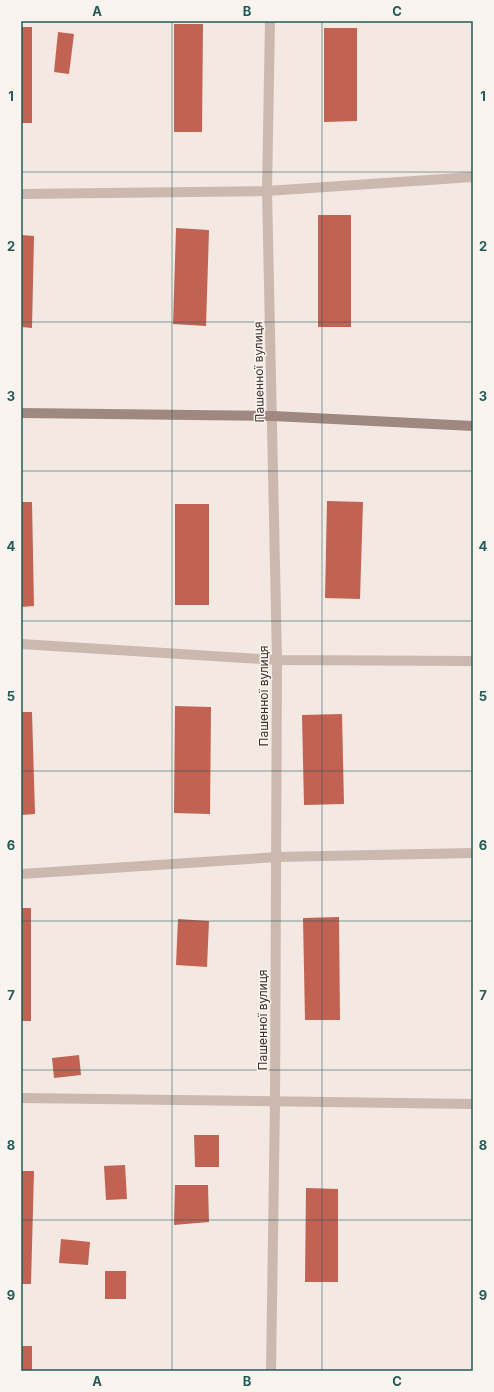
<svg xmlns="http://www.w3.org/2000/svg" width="494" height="1392" viewBox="0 0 494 1392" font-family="Inter,sans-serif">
  <rect width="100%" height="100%" fill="#f3e9e2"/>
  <!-- building -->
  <g fill="#c16252">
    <polygon points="174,24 203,24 202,132 174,132"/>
    <rect x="21" y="27" width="11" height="96"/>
    <polygon points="324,28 357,28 357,121 324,122"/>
    <polygon points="58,32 74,34 69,74 54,72"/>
    <rect x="318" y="215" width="33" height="112"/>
    <polygon points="176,228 209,230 206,326 173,324"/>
    <polygon points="21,235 34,236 32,328 21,327"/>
    <polygon points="327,501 363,502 360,599 325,598"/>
    <polygon points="21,502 32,502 34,606 21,607"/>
    <rect x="175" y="504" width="34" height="101"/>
    <polygon points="175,706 211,707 210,814 174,813"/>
    <polygon points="21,712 32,712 35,814 21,815"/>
    <polygon points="342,714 344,804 304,805 302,715"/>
    <rect x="21" y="908" width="10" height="113"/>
    <polygon points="339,917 340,1020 305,1020 303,918"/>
    <polygon points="178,919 209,921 207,967 176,965"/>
    <polygon points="79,1055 81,1075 54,1078 52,1058"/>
    <polygon points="194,1135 219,1135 219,1167 195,1167"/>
    <polygon points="125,1165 127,1199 106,1200 104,1166"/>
    <polygon points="21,1171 34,1171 31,1284 21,1284"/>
    <polygon points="175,1185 208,1185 209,1222 174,1225"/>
    <polygon points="306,1188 338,1189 338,1282 305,1282"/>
    <polygon points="61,1239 90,1242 88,1265 59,1263"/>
    <rect x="105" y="1271" width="21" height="28"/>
    <rect x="21" y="1346" width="11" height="24"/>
  </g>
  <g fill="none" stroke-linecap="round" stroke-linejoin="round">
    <!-- lane -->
    <g stroke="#cbb8ae" stroke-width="10">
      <polyline points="21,194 267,191 473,177"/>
      <polyline points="21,644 277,660 473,661"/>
      <polyline points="21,874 277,857 473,853"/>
      <polyline points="21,1098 473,1104"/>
    </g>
    <!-- street -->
    <polyline stroke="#cbb8ae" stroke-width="10" points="270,21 267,191 277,660 275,1102 271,1371"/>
    <!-- secondary -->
    <polyline stroke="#9f887f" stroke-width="10" points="21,413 273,416 473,426"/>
  </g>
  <!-- grid -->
  <path fill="none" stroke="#235a58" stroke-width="1" stroke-opacity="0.55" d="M172,21V1371M322,21V1371M21,172H473M21,322H473M21,471H473M21,621H473M21,771H473M21,921H473M21,1070H473M21,1220H473"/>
  <g text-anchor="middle" stroke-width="3" stroke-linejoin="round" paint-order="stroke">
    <!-- street labels -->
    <g font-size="12" fill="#3a2f2c" stroke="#faf4ef">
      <text transform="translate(259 372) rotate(-91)" y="4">Пашенної вулиця</text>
      <text transform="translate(264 696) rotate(-90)" y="4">Пашенної вулиця</text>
      <text transform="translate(263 1020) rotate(-90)" y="4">Пашенної вулиця</text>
    </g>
  </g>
  <!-- border -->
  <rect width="494" height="1392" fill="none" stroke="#faf4ef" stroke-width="44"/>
  <rect x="22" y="22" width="450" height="1348" fill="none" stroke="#235a58" stroke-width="1.5"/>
  <g font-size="13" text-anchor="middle" font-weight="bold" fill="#235a58">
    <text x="97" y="16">A</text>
    <text x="247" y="16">B</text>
    <text x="397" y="16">C</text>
    <text x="11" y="101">1</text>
    <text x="483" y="101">1</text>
    <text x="11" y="251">2</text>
    <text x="483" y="251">2</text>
    <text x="11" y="401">3</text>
    <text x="483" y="401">3</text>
    <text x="11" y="551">4</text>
    <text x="483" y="551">4</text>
    <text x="11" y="701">5</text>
    <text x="483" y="701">5</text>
    <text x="11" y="850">6</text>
    <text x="483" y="850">6</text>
    <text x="11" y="1000">7</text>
    <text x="483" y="1000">7</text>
    <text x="11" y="1150">8</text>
    <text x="483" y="1150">8</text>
    <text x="11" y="1300">9</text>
    <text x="483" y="1300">9</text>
    <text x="97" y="1386">A</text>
    <text x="247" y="1386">B</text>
    <text x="397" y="1386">C</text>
  </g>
</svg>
